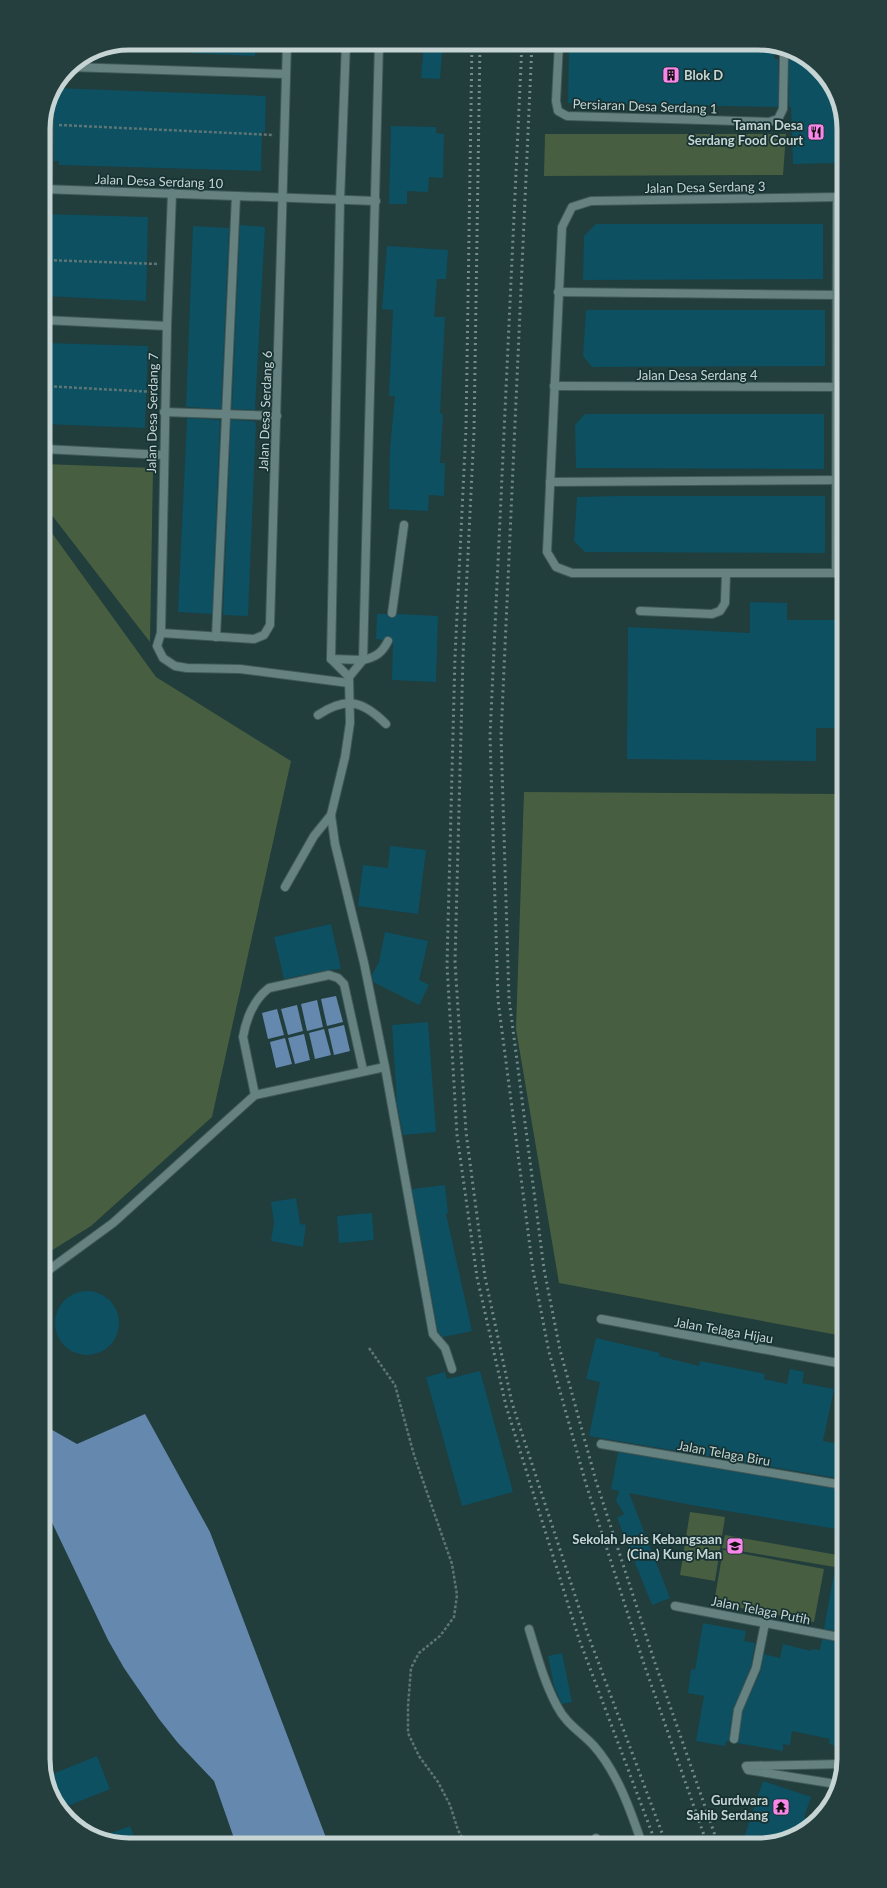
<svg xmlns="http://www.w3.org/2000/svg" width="887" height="1888" viewBox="0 0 887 1888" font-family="Lato,sans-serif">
  <rect width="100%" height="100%" fill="#213d3c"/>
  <!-- green -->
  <g fill="#485e41">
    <polygon points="545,134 786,134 783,175 544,176"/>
    <polygon points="44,464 153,468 150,642 44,505"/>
    <polygon points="44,522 156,677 291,761 212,1117 91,1226 46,1254"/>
    <polygon points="524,792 841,794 843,1336 559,1283 516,1029"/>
    <polygon points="690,1512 725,1517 715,1581 680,1575"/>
    <polygon points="725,1535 843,1556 841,1568 722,1548"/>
    <polygon points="723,1550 824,1569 814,1622 714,1603"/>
  </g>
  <!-- water -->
  <g fill="#6589ae">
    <polygon points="336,996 343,1022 327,1026 321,999"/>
    <polygon points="317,1000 323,1027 307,1031 301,1004"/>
    <polygon points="297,1005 303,1031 288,1035 281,1009"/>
    <polygon points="277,1009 284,1035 268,1039 262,1013"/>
    <polygon points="344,1025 350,1051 334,1055 328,1029"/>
    <polygon points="324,1029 331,1055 315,1059 309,1033"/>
    <polygon points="304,1034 310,1060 295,1064 288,1038"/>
    <polygon points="285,1038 292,1064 276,1068 270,1042"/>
    <polygon points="145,1414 210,1532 328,1843 236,1844 214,1781 178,1743 159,1719 124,1668 108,1640 47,1512 47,1427 77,1444"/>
  </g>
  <!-- building -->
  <g fill="#0c5062">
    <polygon points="190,43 256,43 255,56 190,53"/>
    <polygon points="424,43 443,43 440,79 421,78"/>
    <polygon points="569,43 764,43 774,47 774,59 778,59 778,107 568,103"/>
    <polygon points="805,58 810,61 839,101 840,163 793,164 791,107 789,107 789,59"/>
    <polygon points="55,88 266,96 265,132 262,132 261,171 59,165 59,161 54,161 54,98 51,93"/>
    <polygon points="391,126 436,127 436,133 444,134 443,178 429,177 428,192 407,191 407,204 389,204"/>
    <polygon points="43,214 148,217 146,301 44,296"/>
    <polygon points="596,224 823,224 823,279 583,280 584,236"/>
    <polygon points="240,225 265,227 255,410 232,409"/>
    <polygon points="193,226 229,228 221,409 186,407"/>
    <polygon points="387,246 448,250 446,279 437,279 434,317 445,317 440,413 443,414 440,463 445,463 444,496 429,495 428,511 389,509 390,448 395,396 389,396 393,310 382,309"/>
    <polygon points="586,310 825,310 825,366 592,367 583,356"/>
    <polygon points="44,343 148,346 145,428 44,424"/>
    <polygon points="585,414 824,414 824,469 576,468 575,425"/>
    <polygon points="187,418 220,420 212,614 178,612"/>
    <polygon points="231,420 255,421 254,423 256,423 248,616 223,615"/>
    <polygon points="618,496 825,496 825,553 585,552 574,541 577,497"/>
    <polygon points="750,602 787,603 787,620 841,620 841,728 816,728 816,761 627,759 628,627 750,633"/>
    <polygon points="377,614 387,614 392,618 397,614 438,616 436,682 392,680 393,640 388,636 383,640 376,639"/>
    <polygon points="390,846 426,850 418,914 358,906 363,865 388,868"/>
    <polygon points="331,924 341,969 328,970 284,979 274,937"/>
    <polygon points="385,932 428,941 419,980 429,985 419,1005 373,982 372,975 379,962"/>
    <polygon points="428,1022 436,1132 403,1135 397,1104 392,1025"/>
    <polygon points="445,1185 448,1213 446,1214 472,1331 443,1337 438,1332 412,1189"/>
    <polygon points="296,1198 300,1224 306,1225 303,1247 271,1241 274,1223 271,1202"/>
    <polygon points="372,1213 374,1240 339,1243 337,1216"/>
    <circle cx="87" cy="1323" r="32"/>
    <polygon points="596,1338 660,1353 659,1356 699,1366 700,1361 765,1374 764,1379 787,1384 790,1369 804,1372 802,1383 834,1389 823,1441 843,1445 843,1479 589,1436 600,1382 586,1379"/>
    <polygon points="480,1371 513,1492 462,1506 426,1377 445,1372 447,1379"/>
    <polygon points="618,1452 843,1490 843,1530 697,1506 629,1493 670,1598 652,1605 617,1518 624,1514 616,1501 619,1491 611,1489"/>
    <polygon points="837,1557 843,1558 844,1632 824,1629"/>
    <polygon points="703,1623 746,1631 744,1641 755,1643 751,1666 733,1709 729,1738 730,1742 726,1741 725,1746 696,1741 704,1696 688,1693 691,1669 695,1670"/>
    <polygon points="822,1639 844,1643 844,1747 829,1744 830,1739 792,1731 790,1745 783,1744 783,1751 737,1743 739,1740 743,1711 761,1670 764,1654 780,1658 783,1644 811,1651 811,1649 820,1650"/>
    <polygon points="562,1653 572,1702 562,1704 554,1686 548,1656"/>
    <polygon points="97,1756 110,1789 63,1808 50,1775"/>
    <polygon points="763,1781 811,1797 804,1817 814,1820 786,1840 743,1841"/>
    <polygon points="130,1826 137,1845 123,1845 101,1837"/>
  </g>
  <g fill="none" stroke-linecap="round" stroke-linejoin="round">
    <!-- lane casing -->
    <g stroke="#405858" stroke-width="10">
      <g id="lane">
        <polyline points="559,43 556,101 558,111 567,116 769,122 778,119 783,109 784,51"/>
        <polyline points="48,189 49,98"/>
        <polyline points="558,292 840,295"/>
        <polyline points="164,412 277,416"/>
        <polyline points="550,482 840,480"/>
        <polyline points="836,573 837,197"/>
        <polyline points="640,611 712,614 720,611 725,603 726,574"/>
        <polyline points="392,613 404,525"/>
        <polyline points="161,633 157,646 163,658 175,666 187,668 240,669 349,683"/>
        <polyline points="216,637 236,196"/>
        <path d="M331,659L349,677L363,660C376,657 382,653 388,641"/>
        <polyline points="349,677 350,723 345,757 331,815 335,844 364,963 385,1067 433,1334 445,1348 452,1369"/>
        <path d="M318,715C347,696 363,701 386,724"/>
        <polyline points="285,887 314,836 331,815"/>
        <path d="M255,1095L243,1037C246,1019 254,999 269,988L329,975L338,978L344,984L363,1070"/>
        <polyline points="46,1272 113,1223 255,1095 385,1067"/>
        <path d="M529,1629C537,1655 544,1682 557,1706C566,1724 581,1732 594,1746C617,1772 630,1809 641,1841"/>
        <polyline points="836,1784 748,1770 746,1766 842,1764"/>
        <polyline points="596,1838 597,1842"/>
      </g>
    </g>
    <!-- street casing -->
    <g stroke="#405858" stroke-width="10">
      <g id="street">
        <polyline points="346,43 340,200 331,659 363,660 379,43"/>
        <polyline points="69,67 286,74"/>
        <polyline points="43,189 376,201"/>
        <polyline points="172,193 167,326 161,633 254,639 264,635 270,625 287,43"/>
        <polyline points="840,197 591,201 572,207 562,227 547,552 556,567 572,573 841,573"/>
        <polyline points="44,320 167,326"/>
        <polyline points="554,386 840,387"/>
        <polyline points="44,449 163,455"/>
        <polyline points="601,1319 843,1364"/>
        <polyline points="601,1444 843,1485"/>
        <polyline points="675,1606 844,1638"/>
        <polyline points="734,1739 738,1710 756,1668 765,1623"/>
      </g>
    </g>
    <!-- path -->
    <g stroke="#5d7574" stroke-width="2.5" stroke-dasharray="3 2" stroke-linecap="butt">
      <polyline points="59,125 274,135"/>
      <polyline points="44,260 159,264"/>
      <polyline points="44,386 154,392"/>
      <polyline points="369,1348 395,1385 414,1455 452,1564 457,1595 454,1617 440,1636 419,1653 411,1668 408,1706 408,1733 419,1756 438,1782 450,1805 458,1830 465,1843"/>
    </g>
    <!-- lane -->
    <use href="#lane" stroke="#658281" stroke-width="8"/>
    <!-- street -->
    <use href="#street" stroke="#658281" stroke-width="8"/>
    <!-- rail -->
    <g stroke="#758a89" stroke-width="3" stroke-dasharray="2 4" stroke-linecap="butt">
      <polyline points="472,43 466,428 455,657 447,965 457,1135 477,1277 506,1406 579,1639 655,1841"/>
      <polyline points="480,43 474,431 463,656 455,962 466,1132 485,1277 512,1403 587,1632 665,1841"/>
      <polyline points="522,43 490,736 498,1000 533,1270 549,1352 586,1484 644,1664 706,1841"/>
      <polyline points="532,43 501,736 509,999 544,1269 560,1350 596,1481 654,1660 717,1841"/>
    </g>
  </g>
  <!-- icons -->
  <defs>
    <g id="building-square" transform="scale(0.9)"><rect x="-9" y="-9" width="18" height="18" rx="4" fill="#f987e9" stroke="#173232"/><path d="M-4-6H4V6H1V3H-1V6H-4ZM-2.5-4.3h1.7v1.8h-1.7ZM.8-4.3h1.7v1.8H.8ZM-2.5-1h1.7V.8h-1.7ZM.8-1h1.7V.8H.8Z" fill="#111"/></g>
    <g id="restaurant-square" transform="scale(0.9)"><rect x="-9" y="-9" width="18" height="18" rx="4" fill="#f987e9" stroke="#173232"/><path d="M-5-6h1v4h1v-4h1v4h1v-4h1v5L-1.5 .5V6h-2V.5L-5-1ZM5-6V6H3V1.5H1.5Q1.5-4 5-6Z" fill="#111"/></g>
    <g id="school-square" transform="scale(0.9)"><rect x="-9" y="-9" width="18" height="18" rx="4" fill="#f987e9" stroke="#173232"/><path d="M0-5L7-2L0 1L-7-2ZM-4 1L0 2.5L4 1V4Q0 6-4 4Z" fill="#111"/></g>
    <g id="temple-square" transform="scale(0.9)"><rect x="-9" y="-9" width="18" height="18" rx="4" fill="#f987e9" stroke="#173232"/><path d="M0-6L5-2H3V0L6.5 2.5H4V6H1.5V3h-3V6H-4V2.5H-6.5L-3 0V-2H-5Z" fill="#111"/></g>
  </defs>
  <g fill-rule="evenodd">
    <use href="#building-square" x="671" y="75"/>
    <use href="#restaurant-square" x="816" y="132"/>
    <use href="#school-square" x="735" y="1546"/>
    <use href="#temple-square" x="781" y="1807"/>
  </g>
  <g text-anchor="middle" stroke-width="3.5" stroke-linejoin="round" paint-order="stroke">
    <!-- poi labels -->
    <g font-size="13" font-weight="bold" fill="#c6d5d4" stroke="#173232" text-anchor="end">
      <text x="684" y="80" text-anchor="start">Blok D</text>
      <text x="803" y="130">Taman Desa<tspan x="803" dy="15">Serdang Food Court</tspan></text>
      <text x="722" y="1544">Sekolah Jenis Kebangsaan<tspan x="722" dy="15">(Cina) Kung Man</tspan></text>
      <text x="768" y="1805">Gurdwara<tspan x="768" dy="15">Sahib Serdang</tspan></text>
    </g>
    <!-- street labels -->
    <g font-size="13" fill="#c6d5d4" stroke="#173232">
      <text transform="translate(645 106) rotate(2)" y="5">Persiaran Desa Serdang 1</text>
      <text transform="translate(159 181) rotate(2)" y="5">Jalan Desa Serdang 10</text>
      <text transform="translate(705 187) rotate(-1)" y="5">Jalan Desa Serdang 3</text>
      <text x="697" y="380">Jalan Desa Serdang 4</text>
      <text transform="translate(265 411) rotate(-88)" y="5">Jalan Desa Serdang 6</text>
      <text transform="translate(152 413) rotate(-89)" y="5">Jalan Desa Serdang 7</text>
      <text transform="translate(724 1330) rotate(10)" y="5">Jalan Telaga Hijau</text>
      <text transform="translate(724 1453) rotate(10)" y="5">Jalan Telaga Biru</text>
      <text transform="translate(761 1610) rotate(11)" y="5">Jalan Telaga Putih</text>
    </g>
  </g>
  <!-- crop -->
  <path d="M0 0H887V1888H0ZM129 50H758A79 79 0 0 1 837 129V1759A79 79 0 0 1 758 1838H129A79 79 0 0 1 50 1759V129A79 79 0 0 1 129 50Z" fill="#253f3f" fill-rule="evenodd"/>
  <path fill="none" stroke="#c6d5d4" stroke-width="5" d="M129 50H758A79 79 0 0 1 837 129V1759A79 79 0 0 1 758 1838H129A79 79 0 0 1 50 1759V129A79 79 0 0 1 129 50Z"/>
</svg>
